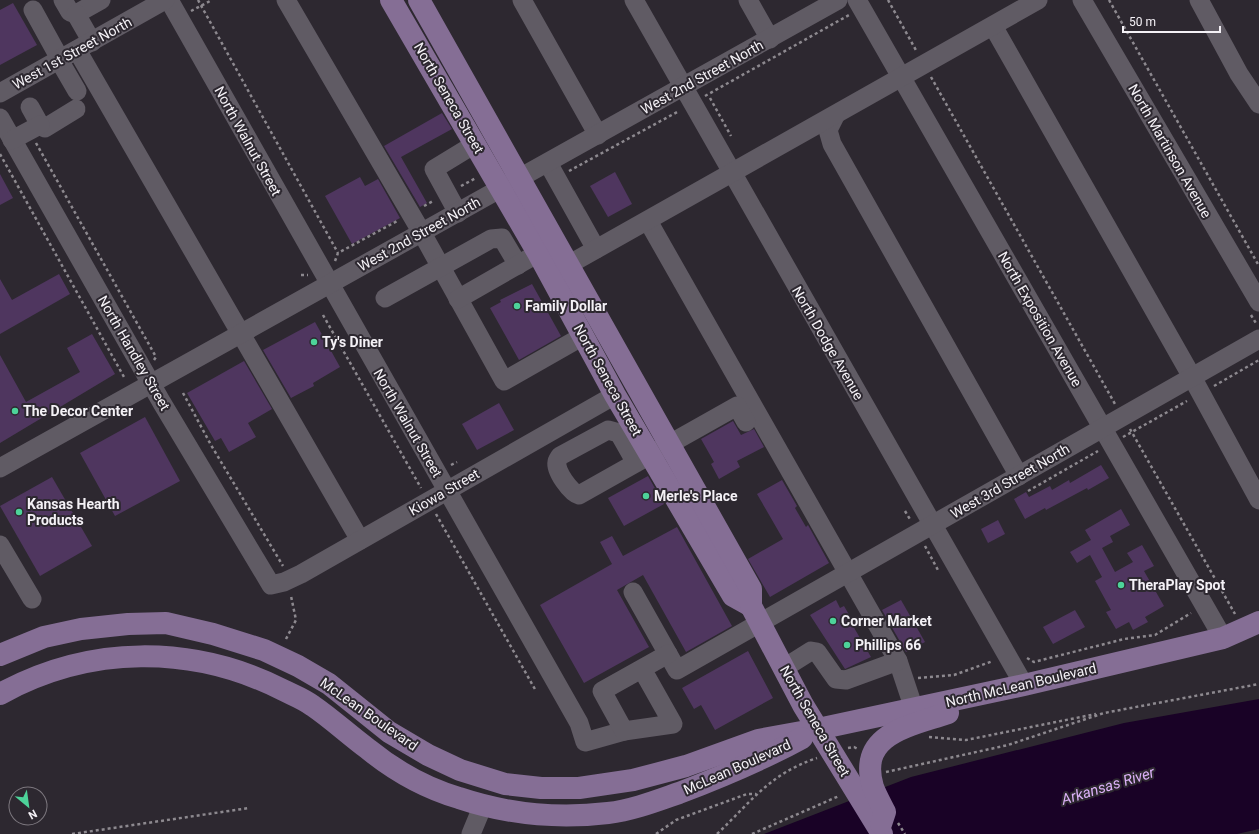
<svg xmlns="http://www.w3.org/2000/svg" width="1259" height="834" viewBox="0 0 1259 834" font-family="Roboto,sans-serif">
  <rect width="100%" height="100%" fill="#2d2830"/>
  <!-- water -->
  <polygon fill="#190226" points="1259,699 1259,829 1237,834 764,834 911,777 1124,723"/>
  <!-- building -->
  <g fill="#4f365f">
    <polygon points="13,3 37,45 0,65 0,10"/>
    <polygon points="442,113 452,129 401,157 427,203 420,207 384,146"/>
    <polygon points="615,172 632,204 608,217 590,186"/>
    <polygon points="0,174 13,198 0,205"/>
    <polygon points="360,177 365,186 378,179 400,218 352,244 325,196"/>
    <polygon points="59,274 70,294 0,334 0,279 12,300"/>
    <polygon points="532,284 561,336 519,360 490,308 501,302 500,300"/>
    <polygon points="315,322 340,367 313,383 314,386 291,398 263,350"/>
    <polygon points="92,334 115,374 0,443 0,355 26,402 80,372 67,348"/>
    <polygon points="244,361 272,409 248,423 256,437 229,452 221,438 215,441 187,393"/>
    <polygon points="499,403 514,430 477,450 462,424"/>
    <polygon points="145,417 180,481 115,516 80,453"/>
    <polygon points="733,421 741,435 754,429 764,447 737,461 740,467 719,479 711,464 714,462 701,439"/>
    <polygon points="1101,465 1109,478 1088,490 1087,488 1046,510 1045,508 1025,519 1014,499 1026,492 1029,497 1050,486 1052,490 1069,480 1070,483"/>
    <polygon points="648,476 664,504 624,526 608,498"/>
    <polygon points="52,477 92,546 40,576 0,506"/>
    <polygon points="782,480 797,506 795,508 806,527 808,525 829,563 770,597 748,559 783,539 757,494"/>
    <polygon points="1121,509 1130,525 1110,536 1113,542 1102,548 1115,572 1133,562 1127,553 1142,545 1154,566 1144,571 1164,606 1145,617 1148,622 1133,630 1129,622 1116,629 1106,612 1111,610 1095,581 1102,577 1090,555 1077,563 1070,552 1091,540 1085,530"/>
    <polygon points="998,520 1005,534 988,543 981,529"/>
    <polygon points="677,527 732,626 686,652 643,575 617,590 649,647 584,683 540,605 612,564 600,542 612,536 623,556"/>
    <polygon points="836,600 840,608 844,606 851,618 849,619 871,657 845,669 810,615"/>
    <polygon points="901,600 925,642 906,652 882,610"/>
    <polygon points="1075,610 1085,627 1053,644 1043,627"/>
    <polygon points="748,651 773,698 715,730 701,705 694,709 682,688"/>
  </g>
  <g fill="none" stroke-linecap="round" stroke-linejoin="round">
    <!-- path -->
    <g stroke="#8d898f" stroke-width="2.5" stroke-dasharray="3 3" stroke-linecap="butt">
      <polyline points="198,0 338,253"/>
      <polyline points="888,0 917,52"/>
      <polyline points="1109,0 1259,266"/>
      <polyline points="191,11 212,0"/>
      <polyline points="931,77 1115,404"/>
      <polyline points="705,96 849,15"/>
      <polyline points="710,98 731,136"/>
      <polyline points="36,143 156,357 154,360"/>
      <polyline points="0,154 124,377"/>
      <polyline points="569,171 679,111"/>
      <polyline points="461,186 476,178"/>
      <polyline points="424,206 433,201"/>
      <polyline points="335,261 338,253 399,220"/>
      <polyline points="301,275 308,275"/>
      <polyline points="323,315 421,488"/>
      <polyline points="1251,315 1257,325"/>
      <polyline points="1214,386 1259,360"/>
      <polyline points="183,393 211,445 283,566"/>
      <polyline points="1130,429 1235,614"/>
      <polyline points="1123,437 1187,401"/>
      <polyline points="451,465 457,462"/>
      <polyline points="1028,491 1098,451"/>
      <polyline points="905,511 911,521"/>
      <polyline points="436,514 536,691"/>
      <polyline points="925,546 939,572"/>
      <polyline points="286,639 296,620 291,596"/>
      <polyline points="1027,658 1034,662 1124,639 1155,635 1191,613"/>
      <polyline points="918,678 954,675 993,661"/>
      <polyline points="929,737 966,740 1096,714"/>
      <polyline points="848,748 854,747 858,749"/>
      <polyline points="886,772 1008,745 1104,713 1259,684"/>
      <polyline points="898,823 905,834"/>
      <polyline points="72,834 249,808"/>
      <polyline points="656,834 676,820 747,794 756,794"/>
      <path d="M717,834C751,802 769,774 817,758"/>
      <polyline points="752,834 839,796"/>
    </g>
    <!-- minor -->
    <g stroke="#605b64" stroke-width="19">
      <polyline points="63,0 70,12 76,14 101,0"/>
      <polyline points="169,0 579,723 585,742 624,731"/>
      <polyline points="286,0 422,233 504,381 583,336"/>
      <polyline points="522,0 598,135"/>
      <polyline points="634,0 1024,685"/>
      <polyline points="748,0 770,39"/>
      <polyline points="857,0 1223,638"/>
      <polyline points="1082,0 1259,302"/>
      <polyline points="1199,0 1239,74 1259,104"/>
      <polyline points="33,10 60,59"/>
      <polyline points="76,14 92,42"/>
      <polyline points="993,26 1192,377 1259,500"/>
      <polyline points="77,50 360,540"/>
      <polyline points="59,60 77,91"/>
      <polyline points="0,93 165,0"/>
      <polyline points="30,107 40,125 45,128 76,109"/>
      <polyline points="835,116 828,130 832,144 1019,476"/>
      <polyline points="0,118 162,403 271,585 284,582 301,574 615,395"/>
      <polyline points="12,140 40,125"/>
      <polyline points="548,163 596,249"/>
      <polyline points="458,213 434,169 475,144"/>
      <polyline points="648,221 898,661 914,709"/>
      <polyline points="568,265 1038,0"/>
      <polyline points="385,298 491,239 502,238 518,265"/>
      <polyline points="458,299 528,259"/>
      <path d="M636,463L619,433L608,430L560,456C559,458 557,460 557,462C555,471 571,493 579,495L737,406L746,422"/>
      <polyline points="0,468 838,0"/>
      <polyline points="0,545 32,599"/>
      <polyline points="633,592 677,670 1259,339"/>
      <polyline points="784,668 811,651 817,652 836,679 846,680 898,661"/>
      <polyline points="642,669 673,724 624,731 602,691 668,654"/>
      <polyline points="471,834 483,805"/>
    </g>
    <!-- major -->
    <g stroke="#856e95" stroke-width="22">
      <polyline points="391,0 538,253 615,395 733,596 751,606"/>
      <polyline points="419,0 751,589 751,606 803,705 882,834"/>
      <polyline points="0,655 44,637 81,629 128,624 166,623 213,634 264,650 298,666 329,684 389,732 428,755 460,770 505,784 541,788 579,788 633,780 686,766 758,740 818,729 1024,685 1223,638 1259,622"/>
      <path d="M0,694C89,645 192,644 283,690C293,695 304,699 313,706C332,719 349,735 368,749C395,771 425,788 459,798C507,814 558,819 608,813C633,810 656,801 679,793C721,777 762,760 802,738"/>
      <path d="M881,824L885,812C881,804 876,795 873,787C857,733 911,726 948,713"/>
    </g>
  </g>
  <!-- markers -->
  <g fill="#4dd39a" stroke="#2d2830" stroke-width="1.5">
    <circle cx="517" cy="306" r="4"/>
    <circle cx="314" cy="342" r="4"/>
    <circle cx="15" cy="411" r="4"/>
    <circle cx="646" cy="496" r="4"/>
    <circle cx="19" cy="512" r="4"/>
    <circle cx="1121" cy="585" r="4"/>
    <circle cx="833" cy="621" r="4"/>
    <circle cx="847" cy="645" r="4"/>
  </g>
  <g text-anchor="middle" stroke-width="4" stroke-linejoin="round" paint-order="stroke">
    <!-- street labels -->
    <g font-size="14" fill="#f4f1f6" stroke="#2d2830">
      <text transform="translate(72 53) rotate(-29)" y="5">West 1st Street North</text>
      <text transform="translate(702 77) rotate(-29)" y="5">West 2nd Street North</text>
      <text transform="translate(449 98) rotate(60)" y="5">North Seneca Street</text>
      <text transform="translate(248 141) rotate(61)" y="5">North Walnut Street</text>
      <text transform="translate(1170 151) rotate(60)" y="5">North Martinson Avenue</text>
      <text transform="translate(419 234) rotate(-29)" y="5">West 2nd Street North</text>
      <text transform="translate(1040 319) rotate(60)" y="5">North Exposition Avenue</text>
      <text transform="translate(828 343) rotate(60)" y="5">North Dodge Avenue</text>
      <text transform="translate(134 353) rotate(60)" y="5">North Handley Street</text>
      <text transform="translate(608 380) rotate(61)" y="5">North Seneca Street</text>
      <text transform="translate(408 423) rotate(60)" y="5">North Walnut Street</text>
      <text transform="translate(1010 481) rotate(-30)" y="5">West 3rd Street North</text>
      <text transform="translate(444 492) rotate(-30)" y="5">Kiowa Street</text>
      <text transform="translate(1021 685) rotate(-13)" y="5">North McLean Boulevard</text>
      <text transform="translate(369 714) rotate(35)" y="5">McLean Boulevard</text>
      <text transform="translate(815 721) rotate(60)" y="5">North Seneca Street</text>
      <text transform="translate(737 767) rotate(-24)" y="5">McLean Boulevard</text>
    </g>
    <!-- poi labels -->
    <g font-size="14" font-weight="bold" fill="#f4f1f6" stroke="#2d2830" text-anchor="start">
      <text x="525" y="311">Family Dollar</text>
      <text x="322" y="347">Ty's Diner</text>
      <text x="23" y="416">The Decor Center</text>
      <text x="654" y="501">Merle's Place</text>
      <text x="27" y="509">Kansas Hearth<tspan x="27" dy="16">Products</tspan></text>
      <text x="1129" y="590">TheraPlay Spot</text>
      <text x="841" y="626">Corner Market</text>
      <text x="855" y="650">Phillips 66</text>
    </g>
    <!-- water labels -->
    <g font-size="15" font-style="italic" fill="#dbb1f7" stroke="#2d2830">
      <text transform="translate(1108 786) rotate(-17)" y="5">Arkansas River</text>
    </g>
  </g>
  <!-- north arrow -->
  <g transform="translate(28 806) rotate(151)"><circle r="19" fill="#2d2830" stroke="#7d787f"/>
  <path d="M0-3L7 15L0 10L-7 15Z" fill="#4dd39a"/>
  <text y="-6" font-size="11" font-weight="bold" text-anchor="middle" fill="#f4f1f6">N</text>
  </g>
  <!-- scale -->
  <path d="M1123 26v6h97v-6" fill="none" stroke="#f4f1f6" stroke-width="2"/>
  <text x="1129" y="26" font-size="12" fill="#f4f1f6" stroke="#2d2830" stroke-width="3" paint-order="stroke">50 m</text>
</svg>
